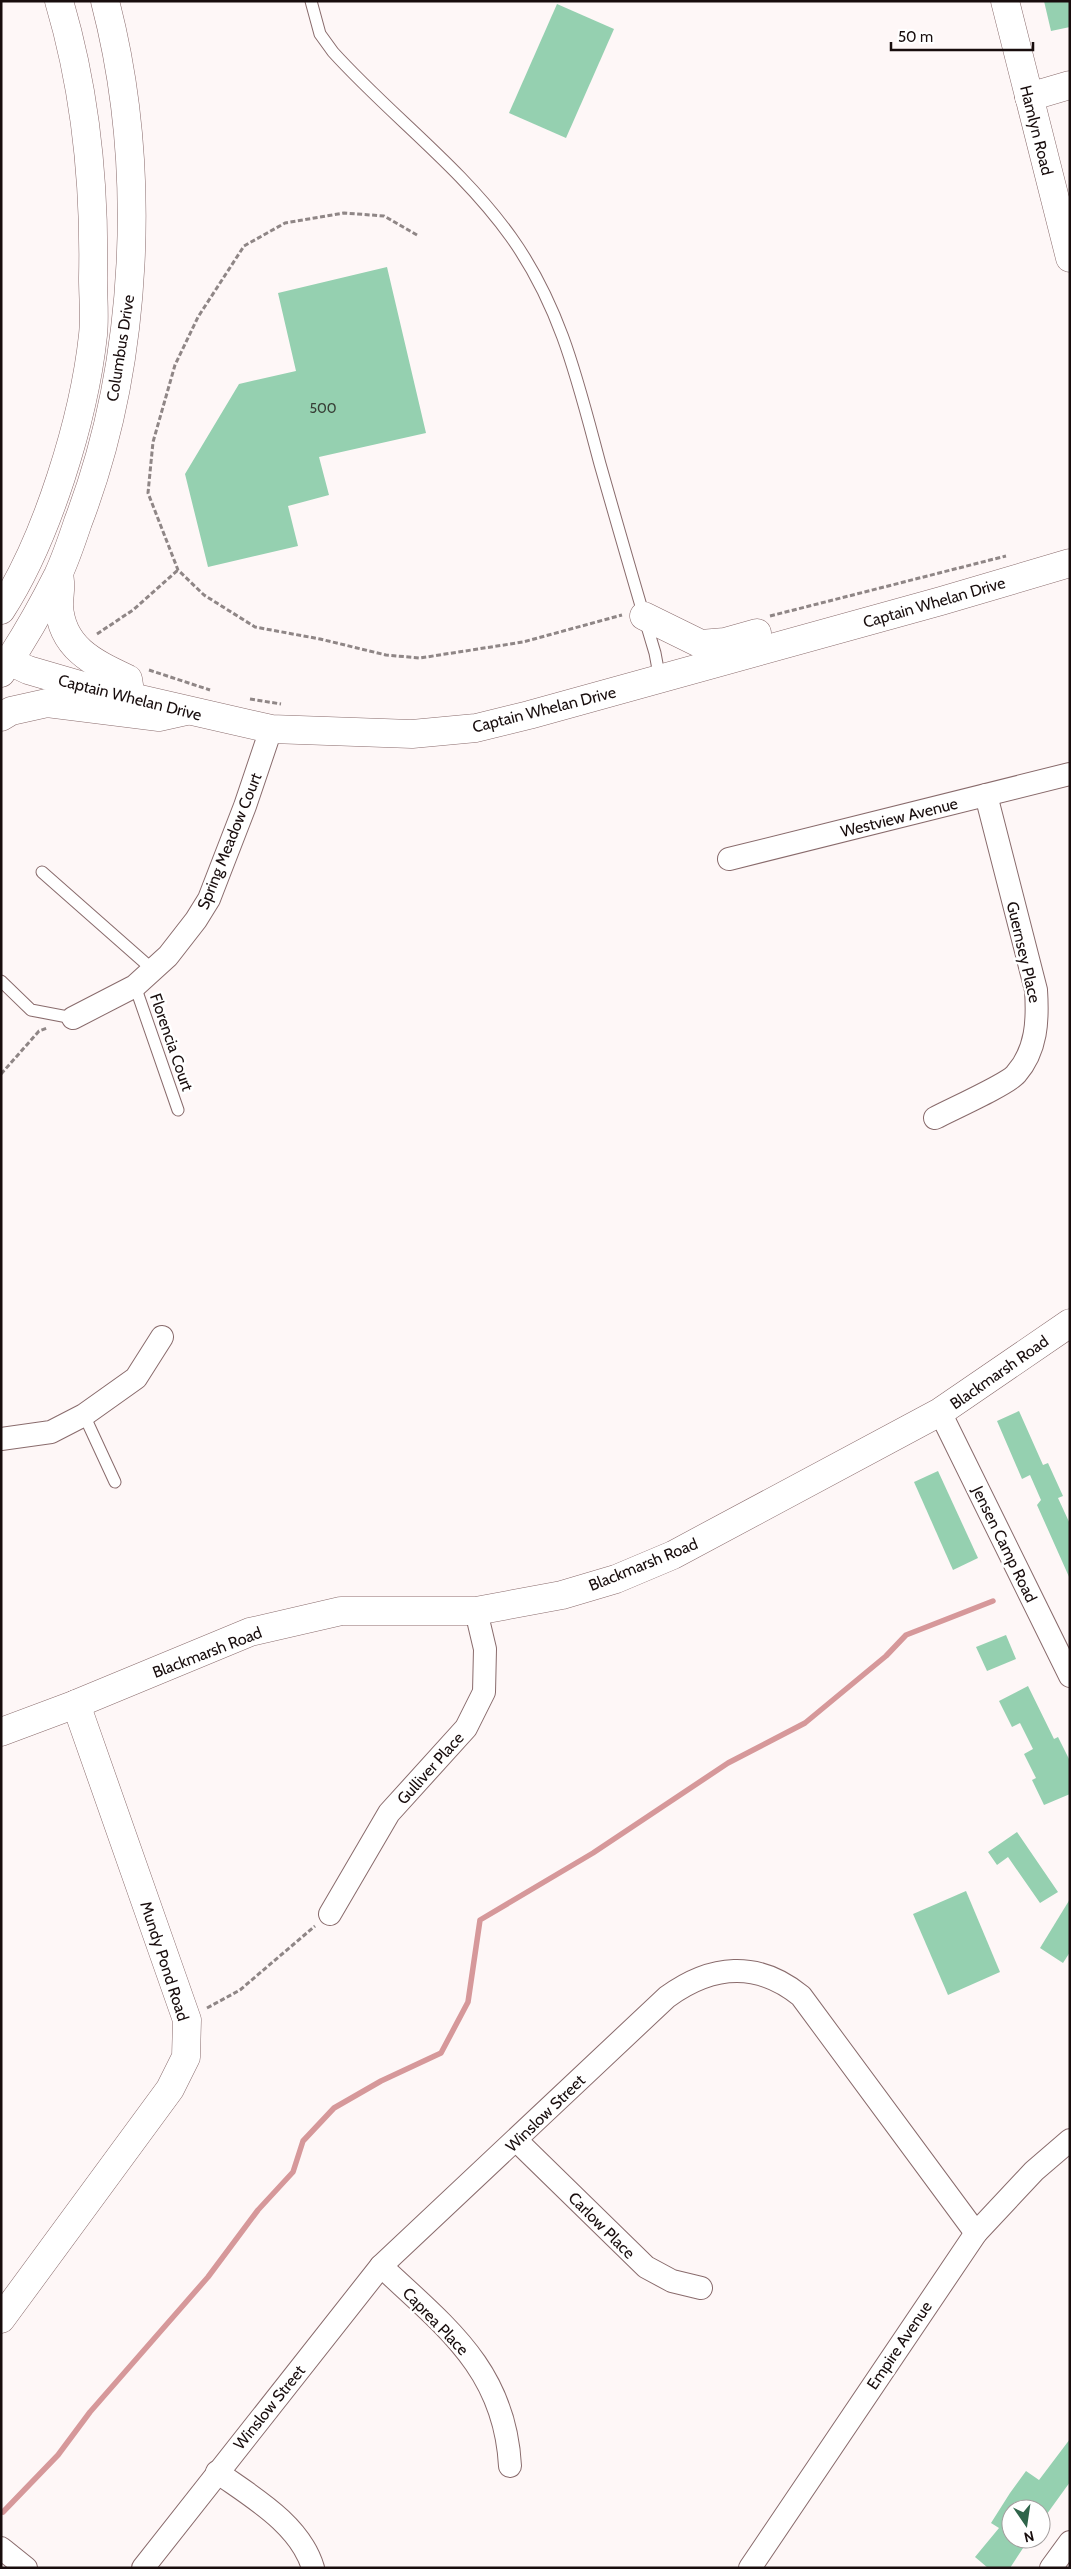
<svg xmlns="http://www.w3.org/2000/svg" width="1071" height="2569" viewBox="0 0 1071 2569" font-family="Cabin,sans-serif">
  <rect width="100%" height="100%" fill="#fef7f7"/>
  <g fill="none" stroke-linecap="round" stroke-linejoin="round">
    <!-- stream -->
    <polyline stroke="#d6989a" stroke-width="5.5" points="3,2512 58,2455 90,2412 208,2277 258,2210 293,2172 303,2141 334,2108 381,2081 441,2053 468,2002 480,1920 593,1853 728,1763 805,1723 886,1656 906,1635 993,1601"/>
  </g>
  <!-- building -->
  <g fill="#95d0b0">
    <polygon points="1044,1 1070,1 1070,27 1051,31"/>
    <polygon points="557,4 614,29 566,138 509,113"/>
    <polygon points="387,267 426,433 319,457 329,495 288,506 298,546 208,567 185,474 239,384 296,371 278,293"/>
    <polygon points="1019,1411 1043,1465 1048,1463 1063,1496 1058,1498 1070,1524 1070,1579 1037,1505 1041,1500 1030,1475 1022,1479 997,1421"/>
    <polygon points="938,1471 978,1558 953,1570 914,1482"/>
    <polygon points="1006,1635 1016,1659 987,1671 976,1647"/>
    <polygon points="1028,1686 1054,1739 1058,1737 1070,1761 1070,1794 1044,1805 1032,1780 1036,1778 1024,1754 1033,1749 1020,1723 1012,1727 999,1701"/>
    <polygon points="1017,1832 1058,1892 1040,1903 1008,1857 997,1865 988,1852"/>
    <polygon points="966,1891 1000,1972 948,1995 913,1914"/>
    <polygon points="1070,1899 1070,1952 1063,1963 1040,1948"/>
    <polygon points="1070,2439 1070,2482 1044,2518 1041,2516 1041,2509 1011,2509 1011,2539 1029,2539 1010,2568 988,2568 975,2557 999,2528 991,2523 1010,2493 1026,2471 1039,2480"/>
  </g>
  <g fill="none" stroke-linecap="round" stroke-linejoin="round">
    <!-- service casing -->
    <g stroke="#896b6c" stroke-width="13">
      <g id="service">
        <path d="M311,1L320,34L333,52C390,115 461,167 511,237C561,307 578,382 600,464C618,527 636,590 655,653L660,680"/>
        <polyline points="42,872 152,969"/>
        <polyline points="1,981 31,1010 73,1018"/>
        <polyline points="135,986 178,1110"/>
        <polyline points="84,1415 115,1482"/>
      </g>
    </g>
    <!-- minor casing -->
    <g stroke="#896b6c" stroke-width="24">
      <g id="minor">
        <polyline points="729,859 1070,774"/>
        <polyline points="73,1018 135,986 168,956 196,920 209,899 245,806 271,729"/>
        <path d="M935,1118C950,1110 1008,1084 1016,1074C1037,1050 1038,1020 1036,990L986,795"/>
        <polyline points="940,1412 1070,1676"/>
        <polyline points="1,1439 51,1432 84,1415 136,1378 162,1337"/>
        <polyline points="330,1914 389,1813 466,1728 484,1692 485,1649 476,1611"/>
        <polyline points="516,2140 646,2267 672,2281 701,2288"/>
        <path d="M381,2266C446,2327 505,2370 510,2466"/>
        <path d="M217,2472C252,2497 300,2524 313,2568"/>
        <polyline points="1,2548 26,2568"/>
        <path d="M143,2568L381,2266L667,1997C711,1965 757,1960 801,1996L976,2233"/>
        <polyline points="750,2568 976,2233 1034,2171 1070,2140"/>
        <polyline points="1051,2568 1070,2542"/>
      </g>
    </g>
    <!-- tertiary casing -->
    <g stroke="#896b6c" stroke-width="29">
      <g id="tertiary">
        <polyline points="1005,1 1070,258"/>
        <polyline points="1029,97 1070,85"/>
        <polyline points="1,1732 76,1704 250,1632 341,1611 476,1611 562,1595 616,1579 673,1555 940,1412 1070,1323"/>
        <polyline points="1,2319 170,2089 186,2057 187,2020 76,1704"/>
      </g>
    </g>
    <!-- secondary casing -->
    <g stroke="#896b6c" stroke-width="29">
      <g id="secondary">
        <polyline points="644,616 701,644 725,642 757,633"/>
        <polyline points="9,661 28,670 83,686 271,729 412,734 476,728 529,715 941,601 1070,563"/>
      </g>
    </g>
    <!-- primary casing -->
    <g stroke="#896b6c" stroke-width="29">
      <g id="primary">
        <path d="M59,575C62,586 59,594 59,605C61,648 94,663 128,679L131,698"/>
        <path d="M1,610C47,539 84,419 93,335C95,317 93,297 93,278C95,184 86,92 59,1"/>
        <path d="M1,673C22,642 41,609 58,575C66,558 72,540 78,522C139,363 148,166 105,1"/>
        <polyline points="1,717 11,711 47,703 159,717 186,711"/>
      </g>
    </g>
    <!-- path -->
    <g stroke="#8f8686" stroke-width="3" stroke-dasharray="5 2.5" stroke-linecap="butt">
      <polyline points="417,235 384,216 344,213 285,223 244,246 198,317 175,365 153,442 148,493 178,570 204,595 255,627 320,639 386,655 420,658 523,642 622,615"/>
      <polyline points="770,616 1006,556"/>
      <polyline points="97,634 133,610 178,570"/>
      <polyline points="149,670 210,690"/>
      <polyline points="250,699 281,704"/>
      <polyline points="1,1074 39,1031 47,1028"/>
      <polyline points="207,2008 240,1990 315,1926"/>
    </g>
    <!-- service -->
    <use href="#service" stroke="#fff" stroke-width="11"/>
    <!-- minor -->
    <use href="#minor" stroke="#fff" stroke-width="22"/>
    <!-- tertiary -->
    <use href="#tertiary" stroke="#fff" stroke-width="28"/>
    <!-- secondary -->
    <use href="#secondary" stroke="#fff" stroke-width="28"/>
    <!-- primary -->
    <use href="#primary" stroke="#fff" stroke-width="28"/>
  </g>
  <g text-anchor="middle" stroke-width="5" stroke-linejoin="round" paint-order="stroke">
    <!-- number labels -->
    <g font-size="14" fill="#373e36">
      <text x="323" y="413">500</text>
    </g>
    <!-- street labels -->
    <g font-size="16" fill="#180d0d" stroke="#fff">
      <text transform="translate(1037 130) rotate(76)" y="6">Hamlyn Road</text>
      <text transform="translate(120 348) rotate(-81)" y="6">Columbus Drive</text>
      <text transform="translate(934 602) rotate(-16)" y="6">Captain Whelan Drive</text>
      <text transform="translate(130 697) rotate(14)" y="6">Captain Whelan Drive</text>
      <text transform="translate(544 709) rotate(-14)" y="6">Captain Whelan Drive</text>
      <text transform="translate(899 817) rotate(-14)" y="6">Westview Avenue</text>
      <text transform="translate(229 841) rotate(-68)" y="6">Spring Meadow Court</text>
      <text transform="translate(1024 952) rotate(77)" y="6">Guernsey Place</text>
      <text transform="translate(172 1042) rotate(71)" y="6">Florencia Court</text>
      <text transform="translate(999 1372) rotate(-35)" y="6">Blackmarsh Road</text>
      <text transform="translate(1005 1544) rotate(64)" y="6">Jensen Camp Road</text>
      <text transform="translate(643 1564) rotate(-22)" y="6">Blackmarsh Road</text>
      <text transform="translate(207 1652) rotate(-21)" y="6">Blackmarsh Road</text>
      <text transform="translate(430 1768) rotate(-48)" y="6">Gulliver Place</text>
      <text transform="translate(165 1961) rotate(72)" y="6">Mundy Pond Road</text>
      <text transform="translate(545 2113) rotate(-44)" y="6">Winslow Street</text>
      <text transform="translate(602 2225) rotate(45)" y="6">Carlow Place</text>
      <text transform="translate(436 2321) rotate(46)" y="6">Caprea Place</text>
      <text transform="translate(899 2345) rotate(-56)" y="6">Empire Avenue</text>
      <text transform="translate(269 2407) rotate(-51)" y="6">Winslow Street</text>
    </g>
  </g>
  <!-- border -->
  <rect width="1071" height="2569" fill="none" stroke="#180d0d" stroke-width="5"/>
  <!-- north arrow -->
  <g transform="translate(1026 2524) rotate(167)"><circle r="24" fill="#ffffff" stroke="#a39e9e"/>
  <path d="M0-4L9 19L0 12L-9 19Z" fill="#2f644a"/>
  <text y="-8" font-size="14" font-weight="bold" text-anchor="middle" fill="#180d0d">N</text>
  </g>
  <!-- scale -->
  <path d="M891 42v8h142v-8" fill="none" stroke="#180d0d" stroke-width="2.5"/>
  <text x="898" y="42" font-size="15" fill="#180d0d" stroke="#ffffff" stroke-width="4" paint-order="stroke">50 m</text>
</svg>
